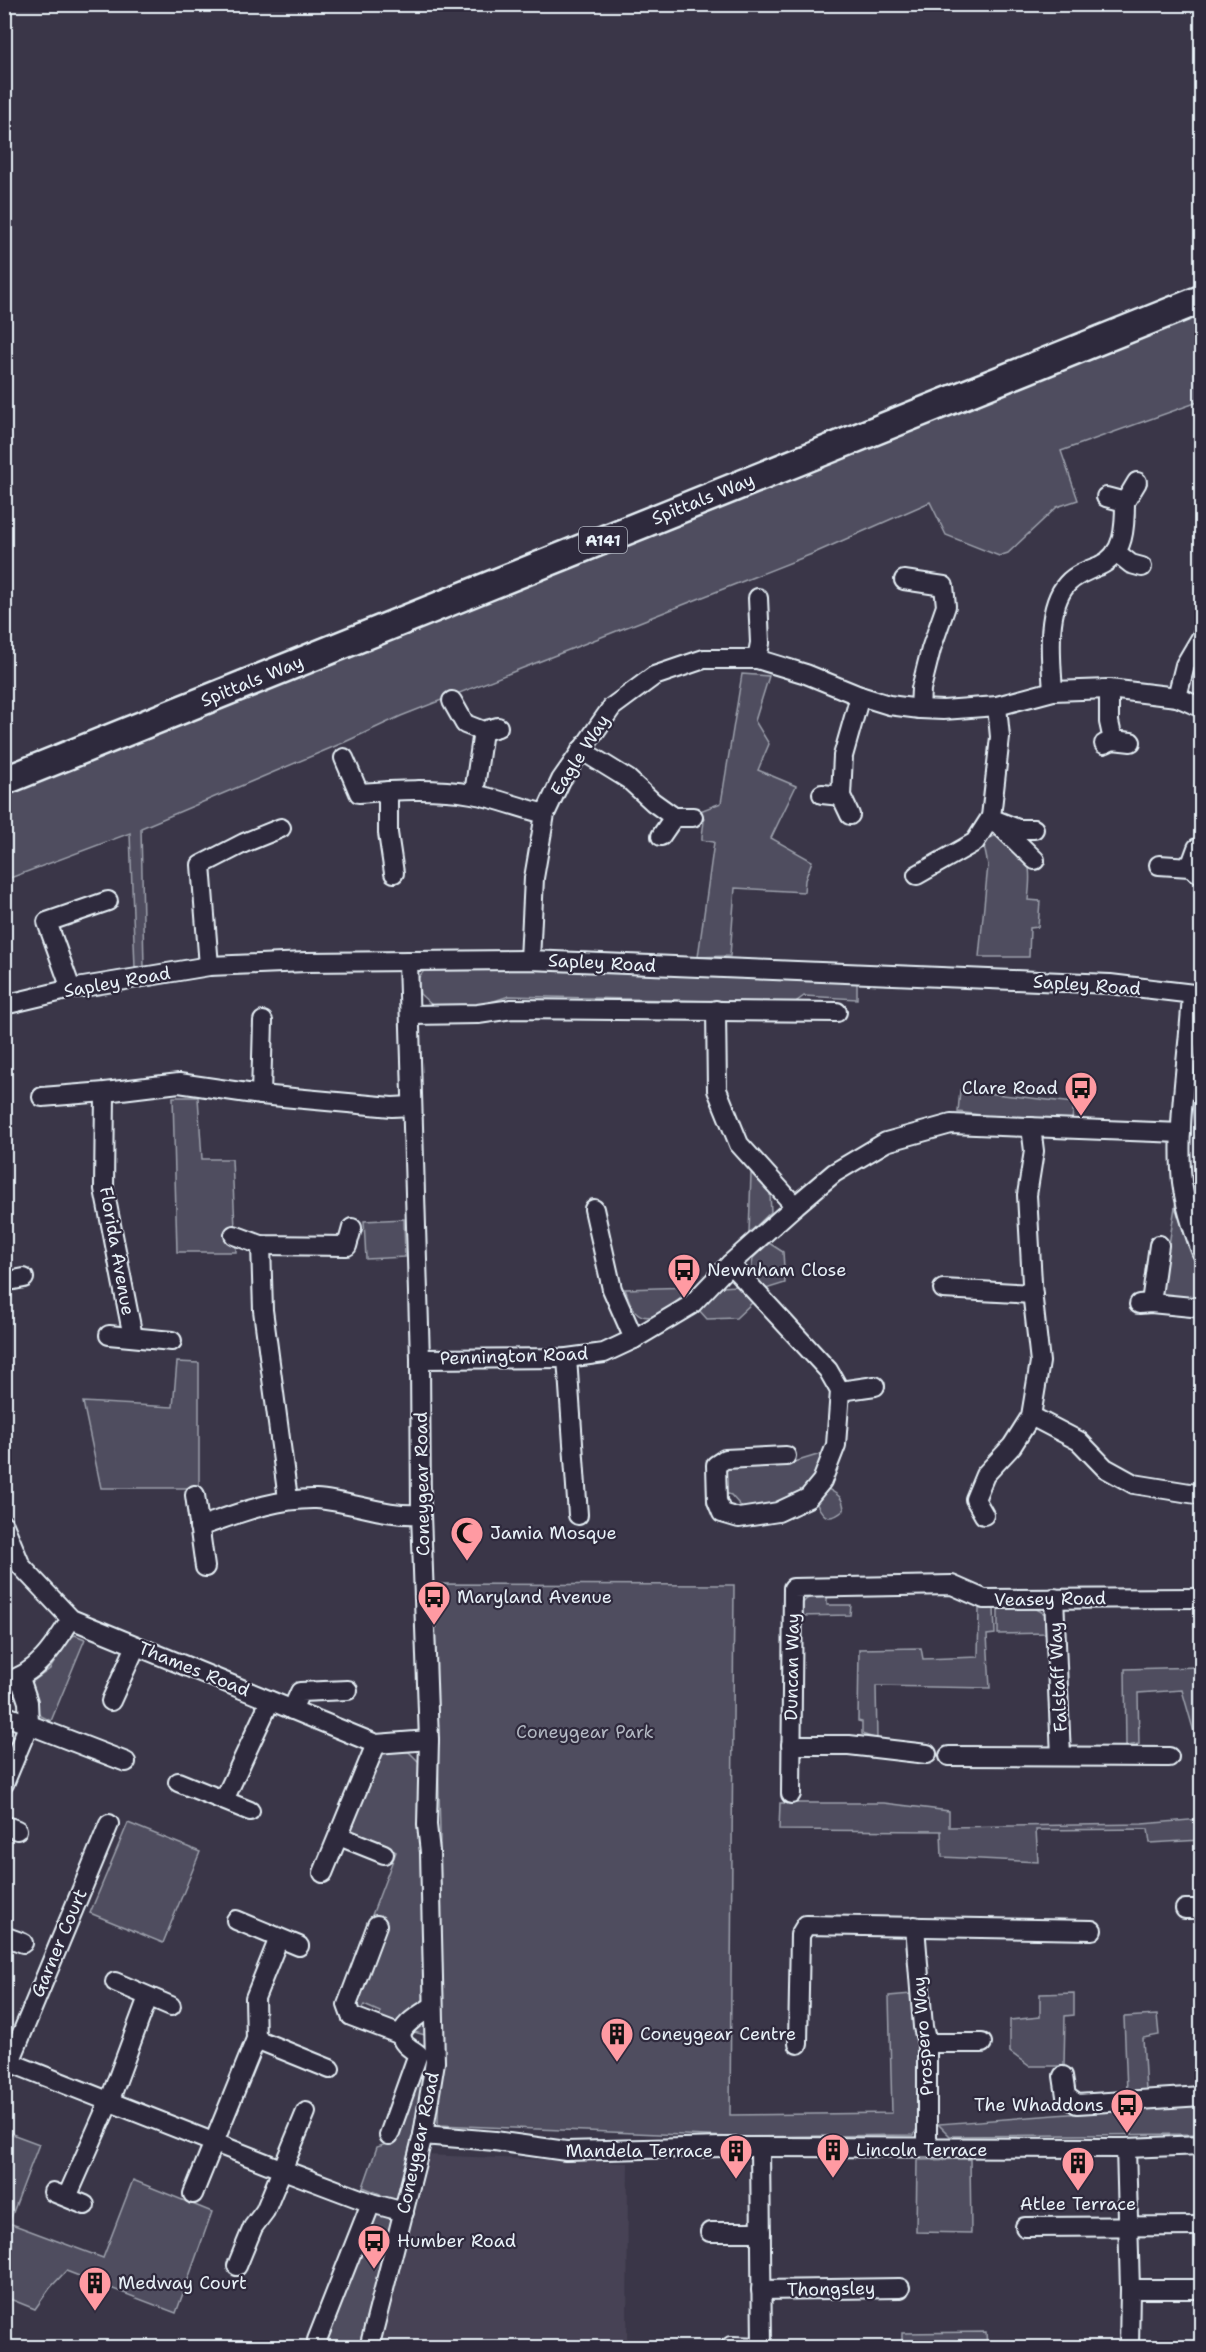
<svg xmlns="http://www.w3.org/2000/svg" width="1206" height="2352" viewBox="0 0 1206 2352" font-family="'Shantell Sans',sans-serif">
  <rect width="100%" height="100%" fill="#3a3648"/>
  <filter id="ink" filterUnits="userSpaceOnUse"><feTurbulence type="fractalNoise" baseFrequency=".0167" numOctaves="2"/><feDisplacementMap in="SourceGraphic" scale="12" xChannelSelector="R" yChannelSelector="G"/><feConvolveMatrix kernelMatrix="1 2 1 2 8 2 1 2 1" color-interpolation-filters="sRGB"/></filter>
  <g filter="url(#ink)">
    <!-- built -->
    <polygon fill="#464354" points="425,2155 628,2163 627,2347 378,2348"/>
    <!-- green -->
    <g fill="#504e5f" stroke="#9ca0ac" stroke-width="1.5">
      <polygon points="1201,312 1201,401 1061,451 1078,500 1057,507 1008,553 999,556 946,535 930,502 812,554 401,716 345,742 141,828 144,967 135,968 130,833 5,880 4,792"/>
      <path d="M742,674L769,676L755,721L769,744L758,770L796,786L771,838L812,861L805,880L804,892L735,888L730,956L698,957L714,842L702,840C701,830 708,819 700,811L721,803Z"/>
      <path d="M999,834C1029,862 1033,857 1028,900L1040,901L1038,927L1030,928L1029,957H979L988,865L983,841Z"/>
      <polygon points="532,966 857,982 857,999 804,996 794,1003 509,996 476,1007 435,1008 420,994 418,978 427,967"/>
      <polygon points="960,1090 1074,1103 1072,1120 1005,1118 958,1112"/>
      <polygon points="173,1097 198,1097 202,1159 232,1159 236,1252 177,1252"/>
      <polygon points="751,1173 770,1193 771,1212 749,1233"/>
      <polygon points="1175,1207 1201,1276 1201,1303 1160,1301"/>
      <polygon points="404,1219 405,1257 366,1259 364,1221"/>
      <polygon points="769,1243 783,1252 785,1283 766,1289 751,1274 753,1258"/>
      <polygon points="737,1286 754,1301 736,1318 707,1319 699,1310 721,1287"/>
      <path d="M690,1287C680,1300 652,1329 635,1311C630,1306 628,1296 625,1289Z"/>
      <polygon points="177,1362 199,1363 199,1488 101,1488 83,1402 173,1407"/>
      <path d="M827,1452C823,1460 821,1470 816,1478C803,1501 769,1506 746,1512L731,1495L722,1492L726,1467L785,1465Z"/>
      <path d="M826,1488C837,1494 843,1496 844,1510C827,1525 821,1514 814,1498Z"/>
      <polygon points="434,1584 734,1585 730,2115 892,2113 889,1996 911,1994 914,2025 918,2045 920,2122 914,2135 731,2137 438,2125 440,1833"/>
      <path d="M827,1593V1605H851L850,1615L798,1616C802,1596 810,1597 827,1593Z"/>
      <polygon points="1033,1607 1047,1615 1049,1633 998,1634 998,1609"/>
      <polygon points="994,1608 995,1634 987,1635 990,1688 876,1686 877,1739 862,1734 862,1722 858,1721 859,1649 921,1648 923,1659 978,1657 979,1609"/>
      <polygon points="75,1635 85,1639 51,1721 37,1714 30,1687 32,1682 50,1669 69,1638"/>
      <polygon points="1200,1667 1198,1746 1182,1690 1138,1693 1139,1744 1126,1746 1125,1669"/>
      <polygon points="396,1750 409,1752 419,1762 425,2035 392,2026 380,2020 380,2012 364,2005 360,2012 353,2001 385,1920 372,1915 396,1852 352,1833 349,1826 378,1751"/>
      <polygon points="780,1803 884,1803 949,1811 949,1827 1142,1824 1201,1819 1201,1840 1150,1843 1148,1829 1036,1830 1038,1862 942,1857 941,1831 779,1830"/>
      <polygon points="128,1823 200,1852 163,1943 90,1913"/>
      <polygon points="1074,1993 1074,2015 1065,2016 1064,2066 1029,2066 1010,2052 1010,2020 1040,2017 1040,1994"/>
      <polygon points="1157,2015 1159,2035 1143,2038 1146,2091 1127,2091 1124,2017"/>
      <polygon points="422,2077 417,2144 362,2347 314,2348 373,2216 380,2194 363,2187 377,2147 393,2142 413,2079"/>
      <polygon points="1201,2104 1201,2134 950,2136 938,2124"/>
      <polygon points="4,2131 39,2144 9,2223 103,2258 133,2180 212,2212 176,2313 66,2271 50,2288 35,2309 5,2297"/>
      <polygon points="970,2159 971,2233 916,2232 917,2160"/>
      <polygon points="986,2332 987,2347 902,2347 902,2333"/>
    </g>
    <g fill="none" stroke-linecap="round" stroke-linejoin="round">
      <!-- minor casing -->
      <g stroke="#e8f1f8" stroke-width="22">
        <g id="minor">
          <polyline points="1106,497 1125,502 1137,482"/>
          <polyline points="1116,552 1131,564 1142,567"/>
          <polyline points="904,580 944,586 946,606 931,649 921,689 920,709"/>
          <polyline points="757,659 760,643 758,598"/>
          <polyline points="1109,689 1109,722 1113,740"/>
          <path d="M1053,691C1051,661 1045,608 1067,584C1075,575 1088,570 1099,566C1125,555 1125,526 1125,502"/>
          <polyline points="1177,697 1185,665 1202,636"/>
          <polyline points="452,701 465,724 483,731 498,727"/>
          <polyline points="1104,744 1113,740 1131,742"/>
          <polyline points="581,750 628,779 653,802 674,817"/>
          <path d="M344,758L359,793C396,790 435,788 472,794C496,798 521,808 545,814"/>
          <polyline points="388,791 388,833 394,873"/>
          <polyline points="474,794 483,731"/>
          <polyline points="822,794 841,796"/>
          <polyline points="850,815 841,796 843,756 860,696"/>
          <polyline points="991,817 1035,860"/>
          <polyline points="998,821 1018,829 1034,829"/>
          <polyline points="661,836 674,817 693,817"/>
          <polyline points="1159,865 1190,867 1202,875"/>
          <polyline points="1190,867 1197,848"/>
          <polyline points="917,875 975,842 991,817 1000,737 997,706"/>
          <polyline points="530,960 534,878 545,814 561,780 612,707 654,676 704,659 757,659 806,674 860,696 889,705 920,709 943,710 997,706 1053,691 1109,689 1177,697 1202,708"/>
          <polyline points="209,966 201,865 244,843 281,828"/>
          <polyline points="71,989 47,922 108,901"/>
          <path d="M1192,994C1189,1053 1176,1124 1182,1182C1185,1206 1193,1230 1202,1253"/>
          <polyline points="4,1005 71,989 209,966 306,962 530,960 1110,984 1202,995"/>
          <polyline points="716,1010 717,1090 739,1144 795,1206"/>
          <polyline points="410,1015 478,1014 512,1009 837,1012"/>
          <polyline points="105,1092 104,1189 133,1337"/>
          <polyline points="261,1095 263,1021"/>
          <polyline points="42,1097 105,1092 179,1083 261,1095 392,1107 412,1106"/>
          <polyline points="594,1209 612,1289 634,1339"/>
          <polyline points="234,1235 261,1245 347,1246 352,1228"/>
          <polyline points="261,1245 263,1310 288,1499"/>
          <polyline points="730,1264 828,1370 840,1391 836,1445 822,1481 808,1498 778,1512 739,1518 722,1513 717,1501 716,1465 725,1459 786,1456"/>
          <polyline points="4,1282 24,1278"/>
          <polyline points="943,1289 1033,1294"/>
          <polyline points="1151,1303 1159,1245"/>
          <polyline points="1139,1304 1151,1303 1202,1308"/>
          <polyline points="109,1335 172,1341"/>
          <polyline points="567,1358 578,1515"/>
          <polyline points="420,1359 567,1358 604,1353 634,1339 691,1305 730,1264 795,1206 834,1173 886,1142 951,1124 1181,1133"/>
          <polyline points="840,1391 875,1386"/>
          <polyline points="1031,1416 1079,1441 1105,1468 1134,1484 1202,1495"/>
          <polyline points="195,1495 205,1567"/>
          <polyline points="984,1515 975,1499 985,1475 1012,1446 1031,1416 1040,1362 1033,1300 1027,1195 1034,1151 1031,1127"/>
          <polyline points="4,1525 21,1566 71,1619 376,1744 429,1740"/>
          <path d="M199,1527C237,1514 275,1498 316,1499C351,1501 385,1517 421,1514"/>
          <polyline points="1054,1598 1061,1756"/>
          <path d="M4,1682C37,1675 55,1645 71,1619"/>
          <polyline points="111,1701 136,1646"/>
          <polyline points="292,1710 300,1692 348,1690"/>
          <polyline points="4,1715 126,1762"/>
          <polyline points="791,1745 849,1745 927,1754"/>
          <polyline points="949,1756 1169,1757"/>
          <polyline points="178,1782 250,1811"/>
          <polyline points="4,1784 29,1724 28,1702 20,1678"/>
          <polyline points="791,1794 793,1588 952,1585 984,1599 1202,1598"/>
          <polyline points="224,1800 270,1701"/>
          <polyline points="4,1825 17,1830"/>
          <polyline points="339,1836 384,1854"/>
          <polyline points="323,1873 376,1744"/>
          <polyline points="1185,1909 1202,1909"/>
          <polyline points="236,1920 299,1946"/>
          <polyline points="377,1925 347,2005 351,2016 401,2035"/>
          <polyline points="915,1926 923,2027 927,2043 927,2147"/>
          <polyline points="4,1936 23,1943"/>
          <polyline points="115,1982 171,2006"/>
          <polyline points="256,2039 330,2069"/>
          <polyline points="927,2043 982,2043"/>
          <polyline points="798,2044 800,1935 806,1925 1092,1930"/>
          <polyline points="4,2060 281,2169 371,2203 404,2212"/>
          <polyline points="10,2062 109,1824"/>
          <polyline points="1063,2076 1066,2096 1077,2104 1202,2096"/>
          <path d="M389,2135L418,2054C413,2050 405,2046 403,2041C395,2027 424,2012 433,2006"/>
          <polyline points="423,2135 495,2141 566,2151 723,2147 1126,2148 1202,2145"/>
          <polyline points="760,2148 762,2348"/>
          <polyline points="1126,2148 1130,2289 1129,2348"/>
          <polyline points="53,2192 85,2205"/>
          <polyline points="193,2194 256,2039 255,1998 279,1938"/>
          <polyline points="67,2197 109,2102 148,1997"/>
          <polyline points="1025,2227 1202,2226"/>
          <polyline points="710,2232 761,2232"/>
          <polyline points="237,2266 253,2227 265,2211 306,2112"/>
          <polyline points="1130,2289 1202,2289"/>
          <polyline points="761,2290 900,2288"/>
          <polyline points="317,2340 371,2203"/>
          <polyline points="731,2346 762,2347"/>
          <polyline points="369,2348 423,2135 435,2062 430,1852 427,1825 429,1740 421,1514 420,1359 408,961"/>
        </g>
      </g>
      <!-- highway casing -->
      <g stroke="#e8f1f8" stroke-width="32">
        <polyline id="highway" points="4,781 1202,299"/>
      </g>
      <!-- minor -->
      <use href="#minor" stroke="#2f2a3d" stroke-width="18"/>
      <!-- highway -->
      <use href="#highway" stroke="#2f2a3d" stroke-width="27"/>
    </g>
  </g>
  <!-- icons -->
  <defs>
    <g id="bus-pin" transform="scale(1.725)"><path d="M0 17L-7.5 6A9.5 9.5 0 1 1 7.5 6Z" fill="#ff9aa2" stroke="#2f2a3d"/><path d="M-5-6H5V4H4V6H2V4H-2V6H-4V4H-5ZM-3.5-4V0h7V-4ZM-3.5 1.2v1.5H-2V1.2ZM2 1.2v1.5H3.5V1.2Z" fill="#111"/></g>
    <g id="mosque-pin" transform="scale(1.725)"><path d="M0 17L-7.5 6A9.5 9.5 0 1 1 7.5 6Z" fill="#ff9aa2" stroke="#2f2a3d"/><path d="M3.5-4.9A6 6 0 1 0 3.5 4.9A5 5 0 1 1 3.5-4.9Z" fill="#111"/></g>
    <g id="building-pin" transform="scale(1.725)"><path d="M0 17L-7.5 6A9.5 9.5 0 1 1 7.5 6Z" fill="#ff9aa2" stroke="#2f2a3d"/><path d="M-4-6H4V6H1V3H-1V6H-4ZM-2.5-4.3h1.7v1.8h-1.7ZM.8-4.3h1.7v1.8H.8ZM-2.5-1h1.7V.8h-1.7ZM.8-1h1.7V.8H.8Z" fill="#111"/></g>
  </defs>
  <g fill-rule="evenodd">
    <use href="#bus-pin" x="1081" y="1088"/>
    <use href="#bus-pin" x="684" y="1270"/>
    <use href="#mosque-pin" x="467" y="1533"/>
    <use href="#bus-pin" x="434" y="1597"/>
    <use href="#building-pin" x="617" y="2034"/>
    <use href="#bus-pin" x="1127" y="2105"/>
    <use href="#building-pin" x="833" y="2150"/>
    <use href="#building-pin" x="736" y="2151"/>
    <use href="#building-pin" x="1078" y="2163"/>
    <use href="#bus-pin" x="374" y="2241"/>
    <use href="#building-pin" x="95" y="2283"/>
  </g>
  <g text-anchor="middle" stroke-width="4.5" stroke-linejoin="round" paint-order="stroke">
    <!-- shield labels -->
    <rect fill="#2f2a3d" stroke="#b0b5c0" stroke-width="1.5" x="579" y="527" width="48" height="26" rx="4.5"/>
    <g font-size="16" font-weight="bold" fill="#e8f1f8">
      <text x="603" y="546">A141</text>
    </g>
    <!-- street labels -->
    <g font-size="18" fill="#e8f1f8" stroke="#2f2a3d">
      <text transform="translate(703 499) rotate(-22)" y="6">Spittals Way</text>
      <text transform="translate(252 681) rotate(-22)" y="6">Spittals Way</text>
      <text transform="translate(580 755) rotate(-57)" y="6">Eagle Way</text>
      <text transform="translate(602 963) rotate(3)" y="6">Sapley Road</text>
      <text transform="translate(117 982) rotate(-10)" y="6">Sapley Road</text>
      <text transform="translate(1087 985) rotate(4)" y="6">Sapley Road</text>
      <text transform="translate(117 1251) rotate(80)" y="6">Florida Avenue</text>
      <text transform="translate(514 1356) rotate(-2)" y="6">Pennington Road</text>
      <text transform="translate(422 1484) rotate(-91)" y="6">Coneygear Road</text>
      <text transform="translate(1050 1599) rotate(-1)" y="6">Veasey Road</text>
      <text transform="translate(792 1667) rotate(-89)" y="6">Duncan Way</text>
      <text transform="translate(194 1669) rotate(22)" y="6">Thames Road</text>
      <text transform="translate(1058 1677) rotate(-93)" y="6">Falstaff Way</text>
      <text transform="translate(59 1943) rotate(-67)" y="6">Garner Court</text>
      <text transform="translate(923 2036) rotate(-94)" y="6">Prospero Way</text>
      <text transform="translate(418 2143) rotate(-78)" y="6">Coneygear Road</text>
      <text transform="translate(831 2289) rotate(-1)" y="6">Thongsley</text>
    </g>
    <!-- poi labels -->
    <g font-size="18" fill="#e8f1f8" stroke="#2f2a3d" text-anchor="start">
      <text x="1058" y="1094" text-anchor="end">Clare Road</text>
      <text x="707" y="1276">Newnham Close</text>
      <text x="490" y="1539">Jamia Mosque</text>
      <text x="457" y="1603">Maryland Avenue</text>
      <text x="640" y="2040">Coneygear Centre</text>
      <text x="1104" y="2111" text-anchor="end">The Whaddons</text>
      <text x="856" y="2156">Lincoln Terrace</text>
      <text x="713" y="2157" text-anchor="end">Mandela Terrace</text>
      <text x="1078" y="2210" text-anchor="middle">Atlee Terrace</text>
      <text x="397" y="2247">Humber Road</text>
      <text x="118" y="2289">Medway Court</text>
    </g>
    <!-- park labels -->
    <g font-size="18" fill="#b3b8c2" stroke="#2f2a3d">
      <text x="585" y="1738">Coneygear Park</text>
    </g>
  </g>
  <!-- margin -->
  <rect width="1206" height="2352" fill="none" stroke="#2f2a3d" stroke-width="24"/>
  <rect x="12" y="12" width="1182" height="2328" fill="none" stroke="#e8f1f8" stroke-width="2" filter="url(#ink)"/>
</svg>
